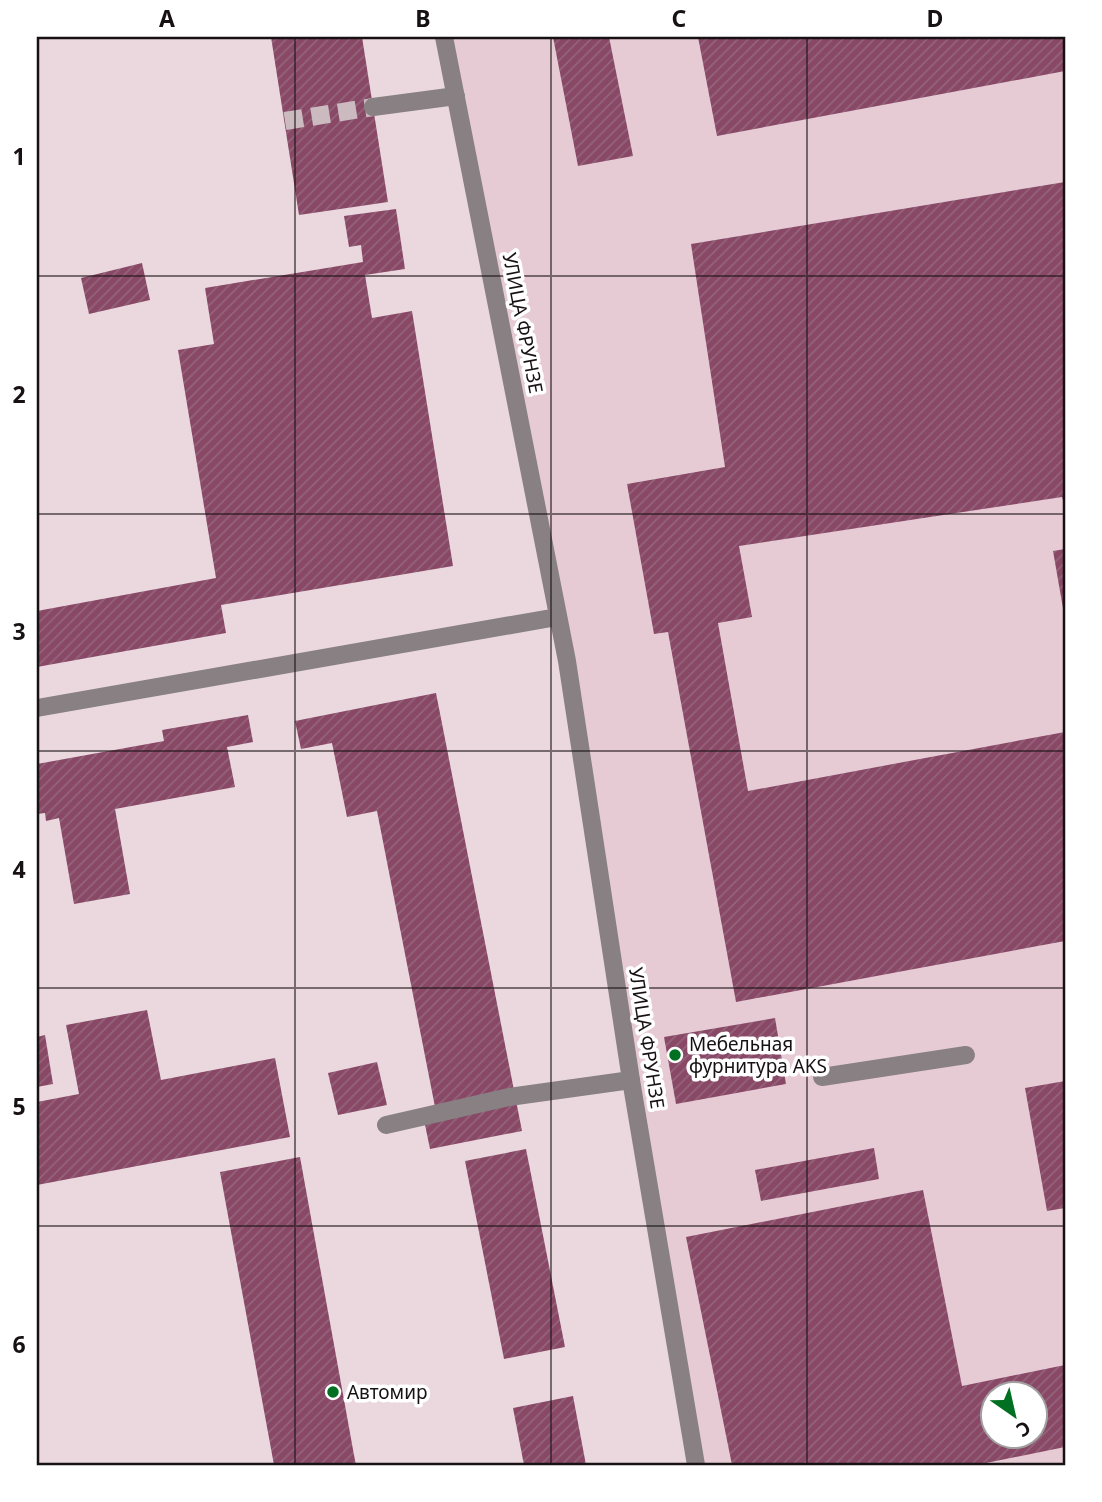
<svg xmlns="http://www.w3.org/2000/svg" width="1102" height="1502" viewBox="0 0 1102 1502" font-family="'Noto Sans',sans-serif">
  <defs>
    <pattern id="building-hatch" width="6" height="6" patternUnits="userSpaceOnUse" patternTransform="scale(1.75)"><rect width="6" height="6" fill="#884866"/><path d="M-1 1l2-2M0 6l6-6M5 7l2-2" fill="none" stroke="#94647a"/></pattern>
  </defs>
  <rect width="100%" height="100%" fill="#ebd8df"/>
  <!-- built -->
  <path fill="#e6cbd5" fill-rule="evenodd" d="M444,37H1065V1465H696L567,661ZM993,1394H1036V1436H993Z"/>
  <!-- building -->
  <g fill="url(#building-hatch)" fill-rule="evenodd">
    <polygon points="271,37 362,37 388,202 299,215"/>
    <polygon points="553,37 609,37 633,156 578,166"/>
    <polygon points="698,37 1065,37 1065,71 717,136"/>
    <polygon points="1065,182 1065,506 1062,497 739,546 752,617 718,623 748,791 1065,732 1065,941 736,1002 668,632 654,634 627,484 725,467 691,244"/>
    <polygon points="396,209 405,269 365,275 372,318 412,311 453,566 221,605 226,633 37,667 37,611 216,578 178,350 214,344 205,288 363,262 361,245 349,247 344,216"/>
    <polygon points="142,263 150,300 89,314 81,278"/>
    <polygon points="1065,549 1065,614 1064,614 1053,551"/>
    <polygon points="436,693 522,1131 430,1149 423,1115 436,1112 377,811 347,817 332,743 301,749 295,721"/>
    <polygon points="248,715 253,742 227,747 235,787 115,809 130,894 74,904 59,818 46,821 45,813 37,814 37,764 164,741 162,730"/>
    <polygon points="147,1010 161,1080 275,1058 290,1137 37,1185 37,1102 79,1094 66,1025"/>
    <polygon points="775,1018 786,1084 676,1104 664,1037"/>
    <polygon points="45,1035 53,1084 37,1087 37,1037"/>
    <polygon points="377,1062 387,1105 338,1115 328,1073"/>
    <polygon points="1065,1081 1065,1208 1047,1211 1025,1088"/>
    <polygon points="874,1148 879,1179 761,1201 755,1170"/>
    <polygon points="526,1149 565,1347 504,1359 465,1161"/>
    <polygon points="300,1157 354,1455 356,1465 274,1465 220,1172"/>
    <path d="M923,1190L962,1386L1065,1365V1447L976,1465H732L686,1237ZM993,1394H1036V1436H993Z"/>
    <polygon points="573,1396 586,1465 524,1465 513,1408"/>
  </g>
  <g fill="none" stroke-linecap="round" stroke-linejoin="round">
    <!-- minor-tunnel -->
    <polyline stroke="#cbbac0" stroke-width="18" stroke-dasharray="18 9" stroke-linecap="butt" points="285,121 373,107"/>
    <!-- minor -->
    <g stroke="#888083" stroke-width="18">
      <polyline points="444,37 567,661 631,1080 696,1465"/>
      <polyline points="373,107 456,96"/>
      <polyline points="37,708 557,617"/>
      <polyline points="822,1077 966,1055"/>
      <polyline points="386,1125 509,1097 631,1080"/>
    </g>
  </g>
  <!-- grid -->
  <path fill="none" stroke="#171113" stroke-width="2" stroke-opacity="0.55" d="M295,37V1465M551,37V1465M807,37V1465M37,276H1065M37,514H1065M37,751H1065M37,988H1065M37,1226H1065"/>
  <!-- markers -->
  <g fill="#027022" stroke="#fff" stroke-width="2.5">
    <circle cx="675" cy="1055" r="7"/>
    <circle cx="333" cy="1392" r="7"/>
  </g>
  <g text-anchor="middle" stroke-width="7" stroke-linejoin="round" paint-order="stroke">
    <!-- street labels -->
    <g font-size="19" fill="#171113" stroke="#fff">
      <text transform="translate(523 323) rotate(79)" y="7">УЛИЦА ФРУНЗЕ</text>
      <text transform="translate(647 1038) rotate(81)" y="7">УЛИЦА ФРУНЗЕ</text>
    </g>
    <!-- poi labels -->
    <g font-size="19" fill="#171113" stroke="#fff" text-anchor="start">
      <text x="689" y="1051">Мебельная<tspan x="689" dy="22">фурнитура AKS</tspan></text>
      <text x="347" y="1399">Автомир</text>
    </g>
  </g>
  <!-- border -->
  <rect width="1102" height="1502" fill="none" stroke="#ffffff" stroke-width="77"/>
  <!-- north arrow -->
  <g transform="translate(1014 1415) rotate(146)"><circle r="33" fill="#ffffff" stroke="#a2a0a1" stroke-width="2"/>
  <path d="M0-5L12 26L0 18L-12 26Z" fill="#027022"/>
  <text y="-10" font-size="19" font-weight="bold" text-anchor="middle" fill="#171113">С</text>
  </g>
  <rect x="38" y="38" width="1026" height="1426" fill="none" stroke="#171113" stroke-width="2.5"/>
  <g font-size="23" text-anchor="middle" font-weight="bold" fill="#171113">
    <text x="167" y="27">A</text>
    <text x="423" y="27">B</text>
    <text x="679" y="27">C</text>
    <text x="935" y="27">D</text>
    <text x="19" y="165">1</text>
    <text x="19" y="403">2</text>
    <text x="19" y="640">3</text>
    <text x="19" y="878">4</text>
    <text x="19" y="1115">5</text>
    <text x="19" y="1353">6</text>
  </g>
</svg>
